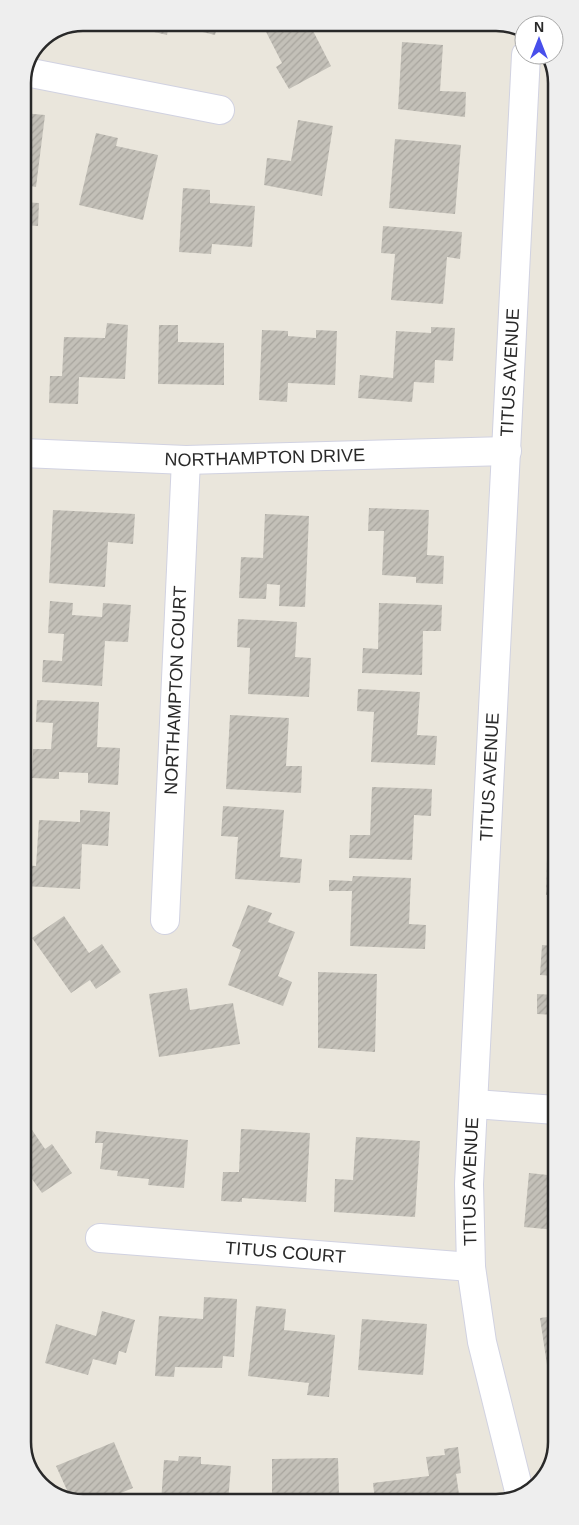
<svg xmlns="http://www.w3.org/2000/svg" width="579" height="1525" viewBox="0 0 579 1525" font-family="Arial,sans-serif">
  <defs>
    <pattern id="building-hatch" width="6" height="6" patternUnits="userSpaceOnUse" patternTransform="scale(1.25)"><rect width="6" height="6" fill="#c3c0b8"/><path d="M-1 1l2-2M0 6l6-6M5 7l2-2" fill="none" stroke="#a8a59e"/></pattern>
  </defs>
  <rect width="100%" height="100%" fill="#eae6dc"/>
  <!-- building -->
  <g fill="url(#building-hatch)">
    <polygon points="138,23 218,23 215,35 169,24 167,35 137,28"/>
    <polygon points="270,23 309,23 331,66 289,89 276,67 282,63 263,26"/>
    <polygon points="402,42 443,45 440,91 466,92 465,117 398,109"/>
    <polygon points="23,113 45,115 36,187 23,185"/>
    <polygon points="298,120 333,126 322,196 264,185 267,158 291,161"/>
    <polygon points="96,133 118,138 116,146 158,155 143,220 79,205"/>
    <polygon points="395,139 461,145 455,214 389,208"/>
    <polygon points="183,188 210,190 210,203 255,206 252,247 212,244 211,254 179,252"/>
    <polygon points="23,202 39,203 38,226 23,225"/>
    <polygon points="383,226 462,232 460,259 447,257 443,304 391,300 395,254 381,253"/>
    <polygon points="107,323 128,325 125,379 79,377 78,404 49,403 50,376 62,376 64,337 105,338"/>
    <polygon points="159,325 178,325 178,342 224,343 224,385 158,384"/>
    <polygon points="431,327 455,328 453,361 435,360 434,383 414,382 412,402 358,398 360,375 393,378 396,331 431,333"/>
    <polygon points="262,330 288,331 288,336 316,338 316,330 337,331 335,385 288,383 287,402 259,400"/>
    <polygon points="369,508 429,510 427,555 444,556 443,584 416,583 416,577 382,575 384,531 368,531"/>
    <polygon points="53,510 135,514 133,544 108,542 105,587 49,583"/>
    <polygon points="265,514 309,516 305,607 279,606 280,585 267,584 266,599 239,598 241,557 263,558"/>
    <polygon points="50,601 73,603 72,615 102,617 103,603 131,605 128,642 105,641 102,686 42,682 43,660 62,661 64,634 48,633"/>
    <polygon points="379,603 442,605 441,631 423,631 422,675 362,673 363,648 378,649"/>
    <polygon points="238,619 297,622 295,657 311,658 309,697 248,694 250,648 237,647"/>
    <polygon points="358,689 420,692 417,735 437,736 435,765 371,762 374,712 357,711"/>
    <polygon points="37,700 99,702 97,747 120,748 118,785 88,783 88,773 59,772 59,779 32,778 33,749 51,749 53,723 36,722"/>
    <polygon points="230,715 289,718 286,766 302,766 301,793 226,789"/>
    <polygon points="372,787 432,789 431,816 414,815 412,860 349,858 350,835 370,835"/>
    <polygon points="223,806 284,810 280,857 302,859 300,883 235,879 238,837 221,836"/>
    <polygon points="80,810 110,812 108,846 82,844 80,889 24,886 24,865 36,866 39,820 80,822"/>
    <polygon points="547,858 556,859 556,895 546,895"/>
    <polygon points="353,876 411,878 409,924 426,925 425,949 350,946 352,891 329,891 329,880 352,881"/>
    <polygon points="248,905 272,913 268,922 295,932 278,976 292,982 283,1006 228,985 241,950 232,946"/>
    <polygon points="64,916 89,953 102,944 121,972 96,989 90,980 71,993 32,938"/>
    <polygon points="542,945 556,946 556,976 540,975"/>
    <polygon points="318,972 377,974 375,1052 318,1048"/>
    <polygon points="187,988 190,1010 233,1003 240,1044 159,1057 149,994"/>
    <polygon points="537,994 556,995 556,1015 537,1014"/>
    <polygon points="28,1124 45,1149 52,1144 72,1173 42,1193 27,1172 24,1174 24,1126"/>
    <polygon points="241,1129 310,1133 306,1202 242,1198 242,1202 221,1201 223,1172 239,1172"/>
    <polygon points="96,1131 188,1140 184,1188 148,1185 149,1179 117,1176 118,1171 100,1169 103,1143 95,1143"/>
    <polygon points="356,1137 420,1141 415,1217 334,1212 335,1179 353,1180"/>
    <polygon points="549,1167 556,1168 556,1230 524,1227 529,1173 548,1175"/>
    <polygon points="24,1266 32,1291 24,1293"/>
    <polygon points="204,1297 237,1299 234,1357 223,1356 222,1368 175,1367 174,1377 155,1376 159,1316 203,1319"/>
    <polygon points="256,1306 286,1309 284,1330 335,1335 329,1397 307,1395 309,1383 248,1376"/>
    <polygon points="102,1311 135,1320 126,1353 119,1351 116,1365 93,1359 88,1375 45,1363 56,1324 96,1336"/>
    <polygon points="556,1316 556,1364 547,1365 540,1318"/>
    <polygon points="362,1319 427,1324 423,1375 358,1370"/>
    <polygon points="114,1442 133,1488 99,1502 79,1502 71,1499 56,1466"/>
    <polygon points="458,1447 461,1473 456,1474 460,1501 375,1501 373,1483 429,1476 426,1457 445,1455 444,1449"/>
    <polygon points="179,1456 201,1457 201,1464 231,1466 228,1502 161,1502 164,1460 178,1461"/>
    <polygon points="338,1458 339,1494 347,1494 347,1501 272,1501 272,1459"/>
  </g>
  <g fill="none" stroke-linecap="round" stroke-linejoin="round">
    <!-- street casing -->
    <g stroke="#d1d2e1" stroke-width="30">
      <g id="street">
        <polyline points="26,72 220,110"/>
        <path id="s1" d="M23,453L186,460L507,451"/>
        <path id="s2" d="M165,920L186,460"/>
        <polyline points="475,1104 556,1110"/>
        <path id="s3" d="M100,1238L471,1267"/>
        <path id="s4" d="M520,1495L482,1342L471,1267L469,1184L526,55"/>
      </g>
    </g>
    <!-- street -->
    <use href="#street" stroke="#fff" stroke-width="28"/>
  </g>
  <g text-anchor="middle" stroke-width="4.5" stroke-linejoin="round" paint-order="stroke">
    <!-- street labels -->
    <g font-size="18" fill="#292929" stroke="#fff">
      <text dy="6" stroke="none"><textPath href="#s4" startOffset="1129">TITUS AVENUE</textPath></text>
      <text dy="6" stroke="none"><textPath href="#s1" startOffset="242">NORTHAMPTON DRIVE</textPath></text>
      <text dy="6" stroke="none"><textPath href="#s2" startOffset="230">NORTHAMPTON COURT</textPath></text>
      <text dy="6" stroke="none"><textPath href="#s4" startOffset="724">TITUS AVENUE</textPath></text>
      <text dy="6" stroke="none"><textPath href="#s4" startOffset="319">TITUS AVENUE</textPath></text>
      <text dy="6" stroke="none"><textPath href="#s3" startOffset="186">TITUS COURT</textPath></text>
    </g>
  </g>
  <!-- crop -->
  <path d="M0 0H579V1525H0ZM83 31H496A52 52 0 0 1 548 83V1442A52 52 0 0 1 496 1494H83A52 52 0 0 1 31 1442V83A52 52 0 0 1 83 31Z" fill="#eee" fill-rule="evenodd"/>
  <path fill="none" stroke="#292929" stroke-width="2.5" d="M83 31H496A52 52 0 0 1 548 83V1442A52 52 0 0 1 496 1494H83A52 52 0 0 1 31 1442V83A52 52 0 0 1 83 31Z"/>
  <!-- north arrow -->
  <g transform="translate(539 40)"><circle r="24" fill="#ffffff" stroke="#a9a9a9"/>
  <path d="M0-4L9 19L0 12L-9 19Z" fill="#484feb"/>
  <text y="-8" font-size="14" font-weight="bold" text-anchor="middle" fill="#292929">N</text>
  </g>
</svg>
